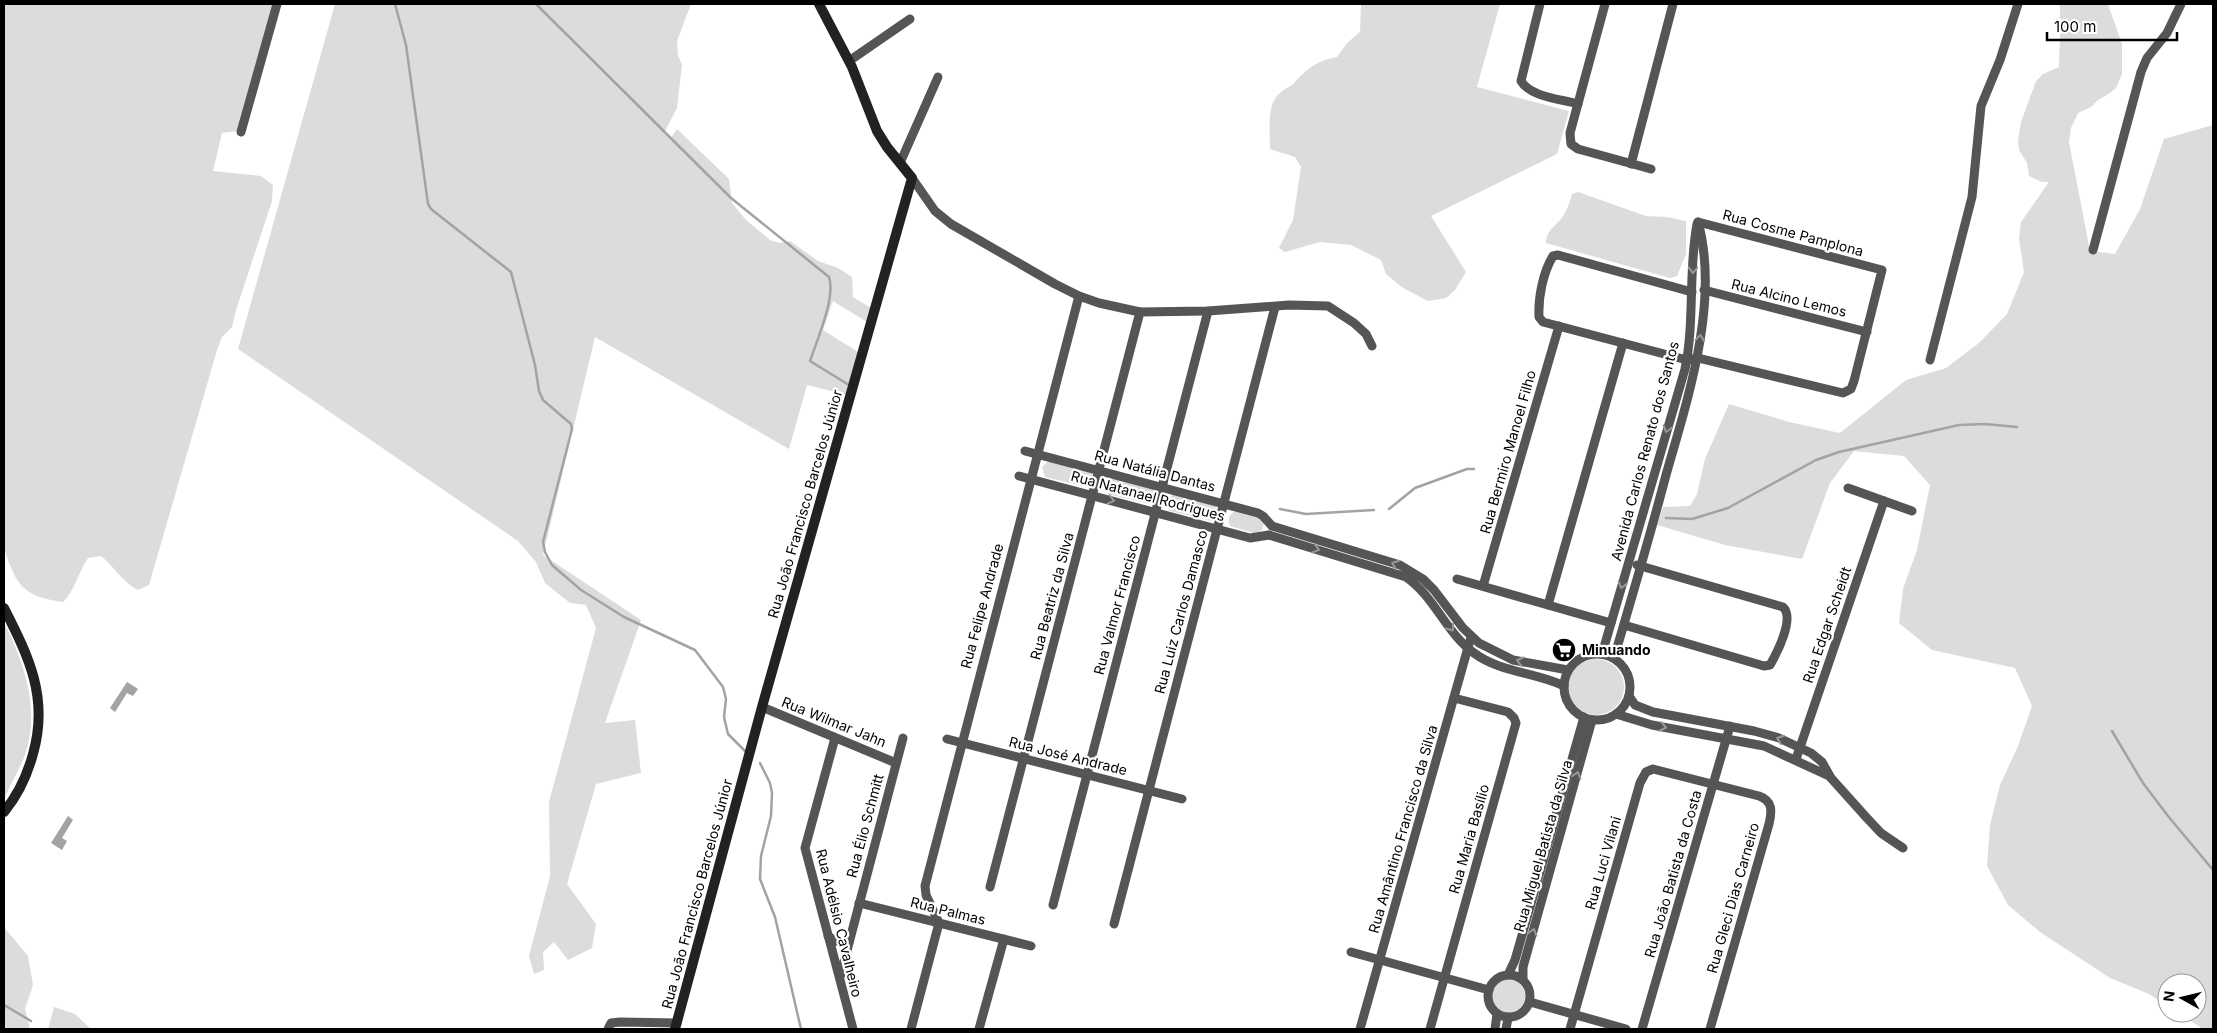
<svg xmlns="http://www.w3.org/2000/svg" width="2217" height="1033" viewBox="0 0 2217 1033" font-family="Inter,sans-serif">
  <rect width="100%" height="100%" fill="#fff"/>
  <!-- green -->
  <g fill="#dcdcdc">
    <path d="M4,4H274L238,131L222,133L213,171L261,176L273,185L272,201L236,310L232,327L222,337L217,350L149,585L138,590C121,581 115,567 101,556L88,558C78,573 75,590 63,602C25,597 16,586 5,551Z"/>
    <polygon points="335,4 691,4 677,41 678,55 682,65 677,108 664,133 671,138 677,129 729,179 732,203 746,220 770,240 779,243 790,241 818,261 838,268 852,277 853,297 871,308 867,322 833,301 823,330 858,352 847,395 807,385 789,449 595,337 543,555 641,620 605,723 635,720 641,773 596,784 567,884 596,924 592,948 568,960 554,942 543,952 544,970 534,974 529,956 550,876 549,802 596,628 586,605 570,603 545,583 536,562 518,541 238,349"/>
    <path d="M1361,4H1500L1477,87L1569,111L1557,154L1431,216L1466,272L1455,290L1446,298L1428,301L1403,288L1386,274L1381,260L1351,245L1320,242L1285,252L1279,248L1293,220L1301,167L1295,157L1270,149C1270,133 1266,104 1280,93C1284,89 1291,87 1295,82C1309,67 1317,61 1337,57L1347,43L1360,32Z"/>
    <path d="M2059,4H2108L2122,44V74L2116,88L2110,93L2098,100L2091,107L2078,113L2071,128L2069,142L2090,251L2115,254L2140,209L2164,139L2213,125V1029H2203L2178,1013H2197V983H2167V1006L2149,994L2110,978L2040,932L2008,905L1987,866L1990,825L2000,785L2018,746L2032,706L2015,668L1932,650L1899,623L1903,589L1917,550L1930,485L1904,456L1854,451L1830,483L1802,559L1725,545L1657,525L1663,507L1690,506L1697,494L1705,459L1729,404L1789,422L1840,433L1906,380L1946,368L1979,343L2007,314L2024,272L2019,238L2021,222L2049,182H2042L2029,176L2027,163L2019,150L2018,141L2021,122L2036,81L2043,74L2059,67C2059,56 2062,10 2059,4Z"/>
    <path d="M1578,192L1646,216L1667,217L1686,221V254L1677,276L1670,278L1546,243C1547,227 1558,226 1565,213C1568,208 1570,200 1572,194Z"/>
    <polygon points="1049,461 1090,471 1094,478 1093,483 1087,487 1045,477 1042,467"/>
    <polygon points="1111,477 1152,488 1157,495 1156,500 1149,504 1108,494 1104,484"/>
    <polygon points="1173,494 1214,505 1219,512 1218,517 1211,521 1170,511 1166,501"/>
    <path d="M1236,511L1260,517L1264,522L1262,530L1257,534L1230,526C1227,519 1229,514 1236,511Z"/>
    <path d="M4,622C25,665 42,712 23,760C17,773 10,786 4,799Z"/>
    <circle cx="1596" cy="687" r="28"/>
    <polygon points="4,927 28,956 33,985 25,1009 30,1029 4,1029"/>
    <circle cx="1508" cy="996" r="17"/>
    <polygon points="54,1007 75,1014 91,1029 48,1029"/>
  </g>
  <!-- water -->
  <g fill="#a3a3a3">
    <polygon points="127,682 138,689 133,696 127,693 115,712 110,708"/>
    <polygon points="68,816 73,820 62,838 67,841 62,850 51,843"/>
  </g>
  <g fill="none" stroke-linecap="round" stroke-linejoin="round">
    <!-- stream -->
    <g stroke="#a3a3a3" stroke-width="2.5">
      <polyline points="395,4 406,45 428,204 431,209 511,272 535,365 539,391 543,400 571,424 572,429 543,542 545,552 552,565 581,590 624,617 695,650 723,687 726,699 724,717 728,734 745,751"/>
      <path d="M536,4L731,198L829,277C836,297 817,340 810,361L849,385"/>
      <polyline points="1280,509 1306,514 1374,510"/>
      <polyline points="1389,509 1415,488 1467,469 1474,469"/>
      <polyline points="1666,518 1692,519 1728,508 1816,460 1839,452 1959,425 1985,424 2017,427"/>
      <polyline points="2112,731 2143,783 2168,816 2213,870"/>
      <polyline points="760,763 770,783 772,793 771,816 761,856 760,879 775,917 801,1029"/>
      <polyline points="4,1005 31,1021"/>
    </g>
    <!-- street -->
    <g stroke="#555" stroke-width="9">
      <path d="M1540,4L1521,81C1530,97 1561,99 1578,104"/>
      <polyline points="1605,4 1570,133 1571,144 1578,149 1651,169"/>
      <polyline points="849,61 910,19"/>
      <polyline points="241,132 277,4"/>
      <polyline points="900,163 938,77"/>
      <polyline points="1631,164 1673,4"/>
      <polyline points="912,178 935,211 951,224 1055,284 1079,296 1099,303 1140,312 1208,311 1289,305 1328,306 1354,323 1366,334 1372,346"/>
      <polyline points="2093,250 2141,72 2147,58 2167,33 2181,4"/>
      <polyline points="1704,290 1867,332"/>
      <path d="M1692,292L1558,255L1553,256C1543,272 1538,298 1539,317L1543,322L1687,360L1698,358L1843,393L1851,389L1854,381L1882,270L1698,222"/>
      <polyline points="1930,360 1972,197 1981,106 2000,60 2018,4"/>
      <polyline points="1025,451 1258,513 1263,516 1272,526"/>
      <polyline points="1019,476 1250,538 1269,535"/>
      <polyline points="1848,488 1912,511"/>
      <polyline points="1272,526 1400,565 1423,579 1434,590 1463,628 1479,643 1513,660 1568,670"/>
      <path d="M1269,535L1406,577C1435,597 1446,633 1474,653C1501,673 1535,672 1564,686"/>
      <polyline points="1457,579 1611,623"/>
      <polyline points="1483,586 1559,326"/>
      <polyline points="1548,605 1623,343"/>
      <path d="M1624,625L1764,666L1770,665C1777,653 1795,618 1783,607L1637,565"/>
      <circle cx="1597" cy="687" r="33"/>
      <path d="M1602,654L1685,369C1695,321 1688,272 1697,224"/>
      <path d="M1614,658C1632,597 1650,536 1666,475C1688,398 1720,301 1698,222"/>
      <polyline points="1629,696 1635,705 1653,712 1754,731 1779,738 1811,753 1822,762 1831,778 1866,817 1881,833 1903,848"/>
      <polyline points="762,707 896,763"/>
      <polyline points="1616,714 1652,725 1764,746 1829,776"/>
      <polyline points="835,738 805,848 853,1029"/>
      <polyline points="947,739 1182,799"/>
      <polyline points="1796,759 1884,501"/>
      <polyline points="990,887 1140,312"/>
      <polyline points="859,903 1031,946"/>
      <polyline points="1053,905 1208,311"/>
      <polyline points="1114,924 1275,307"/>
      <polyline points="828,936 835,941 849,942"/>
      <polyline points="1351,952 1489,990"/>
      <circle cx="1509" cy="996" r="21"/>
      <polyline points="1508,975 1515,960 1584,717"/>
      <polyline points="840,977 903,738"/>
      <polyline points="1523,979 1523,967 1592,720"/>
      <polyline points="1530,1002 1626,1029"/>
      <polyline points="608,1029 611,1023 620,1022 677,1023"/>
      <polyline points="911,1029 939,923 926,895 925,886 1079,296"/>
      <polyline points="979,1029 1004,939"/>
      <polyline points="1360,1029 1471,637"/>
      <polyline points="1430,1029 1516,723 1514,718 1508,712 1454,698"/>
      <polyline points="1495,1029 1497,1014"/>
      <polyline points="1506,1029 1508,1018"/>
      <path d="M1570,1029L1640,783L1646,772L1653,769L1759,796C1773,801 1772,811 1769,824L1710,1029"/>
      <polyline points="1642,1029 1730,726"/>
    </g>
    <!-- secondary -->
    <g stroke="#222" stroke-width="10">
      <path d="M4,608C29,657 49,698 33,754C27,776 18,795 4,812"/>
      <polyline points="675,1029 762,707 912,178 887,147 877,131 852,67 819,4"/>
    </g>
  </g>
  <!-- one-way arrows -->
  <defs><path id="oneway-chevron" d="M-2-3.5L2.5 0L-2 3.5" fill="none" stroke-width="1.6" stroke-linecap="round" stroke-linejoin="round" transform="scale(1.25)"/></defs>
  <g stroke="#999">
    <use href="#oneway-chevron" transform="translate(1693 270) rotate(92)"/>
    <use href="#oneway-chevron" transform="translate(1700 338) rotate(-85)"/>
    <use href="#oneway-chevron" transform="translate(1667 429) rotate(106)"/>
    <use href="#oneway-chevron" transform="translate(1111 500) rotate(15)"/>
    <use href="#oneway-chevron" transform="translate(1316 549) rotate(17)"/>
    <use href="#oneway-chevron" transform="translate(1395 564) rotate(-160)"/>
    <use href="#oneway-chevron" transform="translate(1622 585) rotate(107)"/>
    <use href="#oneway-chevron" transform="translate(1451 628) rotate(54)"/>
    <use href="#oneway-chevron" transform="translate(1520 661) rotate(-166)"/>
    <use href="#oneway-chevron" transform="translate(1663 727) rotate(12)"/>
    <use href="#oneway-chevron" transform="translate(1780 739) rotate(-159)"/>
    <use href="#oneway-chevron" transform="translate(1577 775) rotate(-74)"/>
    <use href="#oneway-chevron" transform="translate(1533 932) rotate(-74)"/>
  </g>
  <!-- icons -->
  <defs>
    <g id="supermarket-disc" transform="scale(1.25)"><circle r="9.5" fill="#000" stroke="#fff"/><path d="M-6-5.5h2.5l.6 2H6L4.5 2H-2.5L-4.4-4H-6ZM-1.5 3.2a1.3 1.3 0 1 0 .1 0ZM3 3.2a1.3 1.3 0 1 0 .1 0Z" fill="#fff"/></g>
  </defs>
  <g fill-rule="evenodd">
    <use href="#supermarket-disc" x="1564" y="650"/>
  </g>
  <g text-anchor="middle" stroke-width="4.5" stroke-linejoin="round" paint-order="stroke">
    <!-- street labels -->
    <g font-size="14" fill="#000" stroke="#fff">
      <text transform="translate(1793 233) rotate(15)" y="5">Rua Cosme Pamplona</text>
      <text transform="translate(1789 298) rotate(14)" y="5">Rua Alcino Lemos</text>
      <text transform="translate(1645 451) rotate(-75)" y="5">Avenida Carlos Renato dos Santos</text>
      <text transform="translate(1508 452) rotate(-74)" y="5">Rua Bermiro Manoel Filho</text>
      <text transform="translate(1155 471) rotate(15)" y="5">Rua Natália Dantas</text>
      <text transform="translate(1148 496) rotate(15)" y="5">Rua Natanael Rodrigues</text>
      <text transform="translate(805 504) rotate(-74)" y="5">Rua João Francisco Barcelos Júnior</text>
      <text transform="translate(1052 596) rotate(-75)" y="5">Rua Beatriz da Silva</text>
      <text transform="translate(1117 605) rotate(-75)" y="5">Rua Valmor Francisco</text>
      <text transform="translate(982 606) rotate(-75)" y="5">Rua Felipe Andrade</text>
      <text transform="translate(1181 612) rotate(-75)" y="5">Rua Luiz Carlos Damasco</text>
      <text transform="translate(1827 625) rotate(-71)" y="5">Rua Edgar Scheidt</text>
      <text transform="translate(834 722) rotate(22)" y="5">Rua Wilmar Jahn</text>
      <text transform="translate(1068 756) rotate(14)" y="5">Rua José Andrade</text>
      <text transform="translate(865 826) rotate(-75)" y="5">Rua Élio Schmitt</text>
      <text transform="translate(1403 829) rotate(-74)" y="5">Rua Amântino Francisco da Silva</text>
      <text transform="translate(1469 839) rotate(-74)" y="5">Rua Maria Basílio</text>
      <text transform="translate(1543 846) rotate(-74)" y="5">Rua Miguel Batista da Silva</text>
      <text transform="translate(1603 863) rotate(-74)" y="5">Rua Luci Vilani</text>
      <text transform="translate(1673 874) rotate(-74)" y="5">Rua João Batista da Costa</text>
      <text transform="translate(697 894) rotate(-75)" y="5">Rua João Francisco Barcelos Júnior</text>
      <text transform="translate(1733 898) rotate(-74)" y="5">Rua Gleci Dias Carneiro</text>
      <text transform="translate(948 911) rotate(14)" y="5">Rua Palmas</text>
      <text transform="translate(839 923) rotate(76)" y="5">Rua Adélsio Cavalheiro</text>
    </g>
    <!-- poi labels -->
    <g font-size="14" font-weight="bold" fill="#000" stroke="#fff" text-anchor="start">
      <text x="1582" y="655">Minuando</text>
    </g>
  </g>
  <!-- border -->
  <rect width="2217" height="1033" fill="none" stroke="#000000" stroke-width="10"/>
  <!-- north arrow -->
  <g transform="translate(2182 998) rotate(278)"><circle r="24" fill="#ffffff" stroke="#999999"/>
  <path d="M0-4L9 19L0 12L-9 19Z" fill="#000000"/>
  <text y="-8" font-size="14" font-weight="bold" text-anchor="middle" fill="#000000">N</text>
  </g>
  <!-- scale -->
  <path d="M2047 32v8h130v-8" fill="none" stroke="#000000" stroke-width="2.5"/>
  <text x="2054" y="32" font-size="15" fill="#000000" stroke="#ffffff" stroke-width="4" paint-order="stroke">100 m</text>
</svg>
